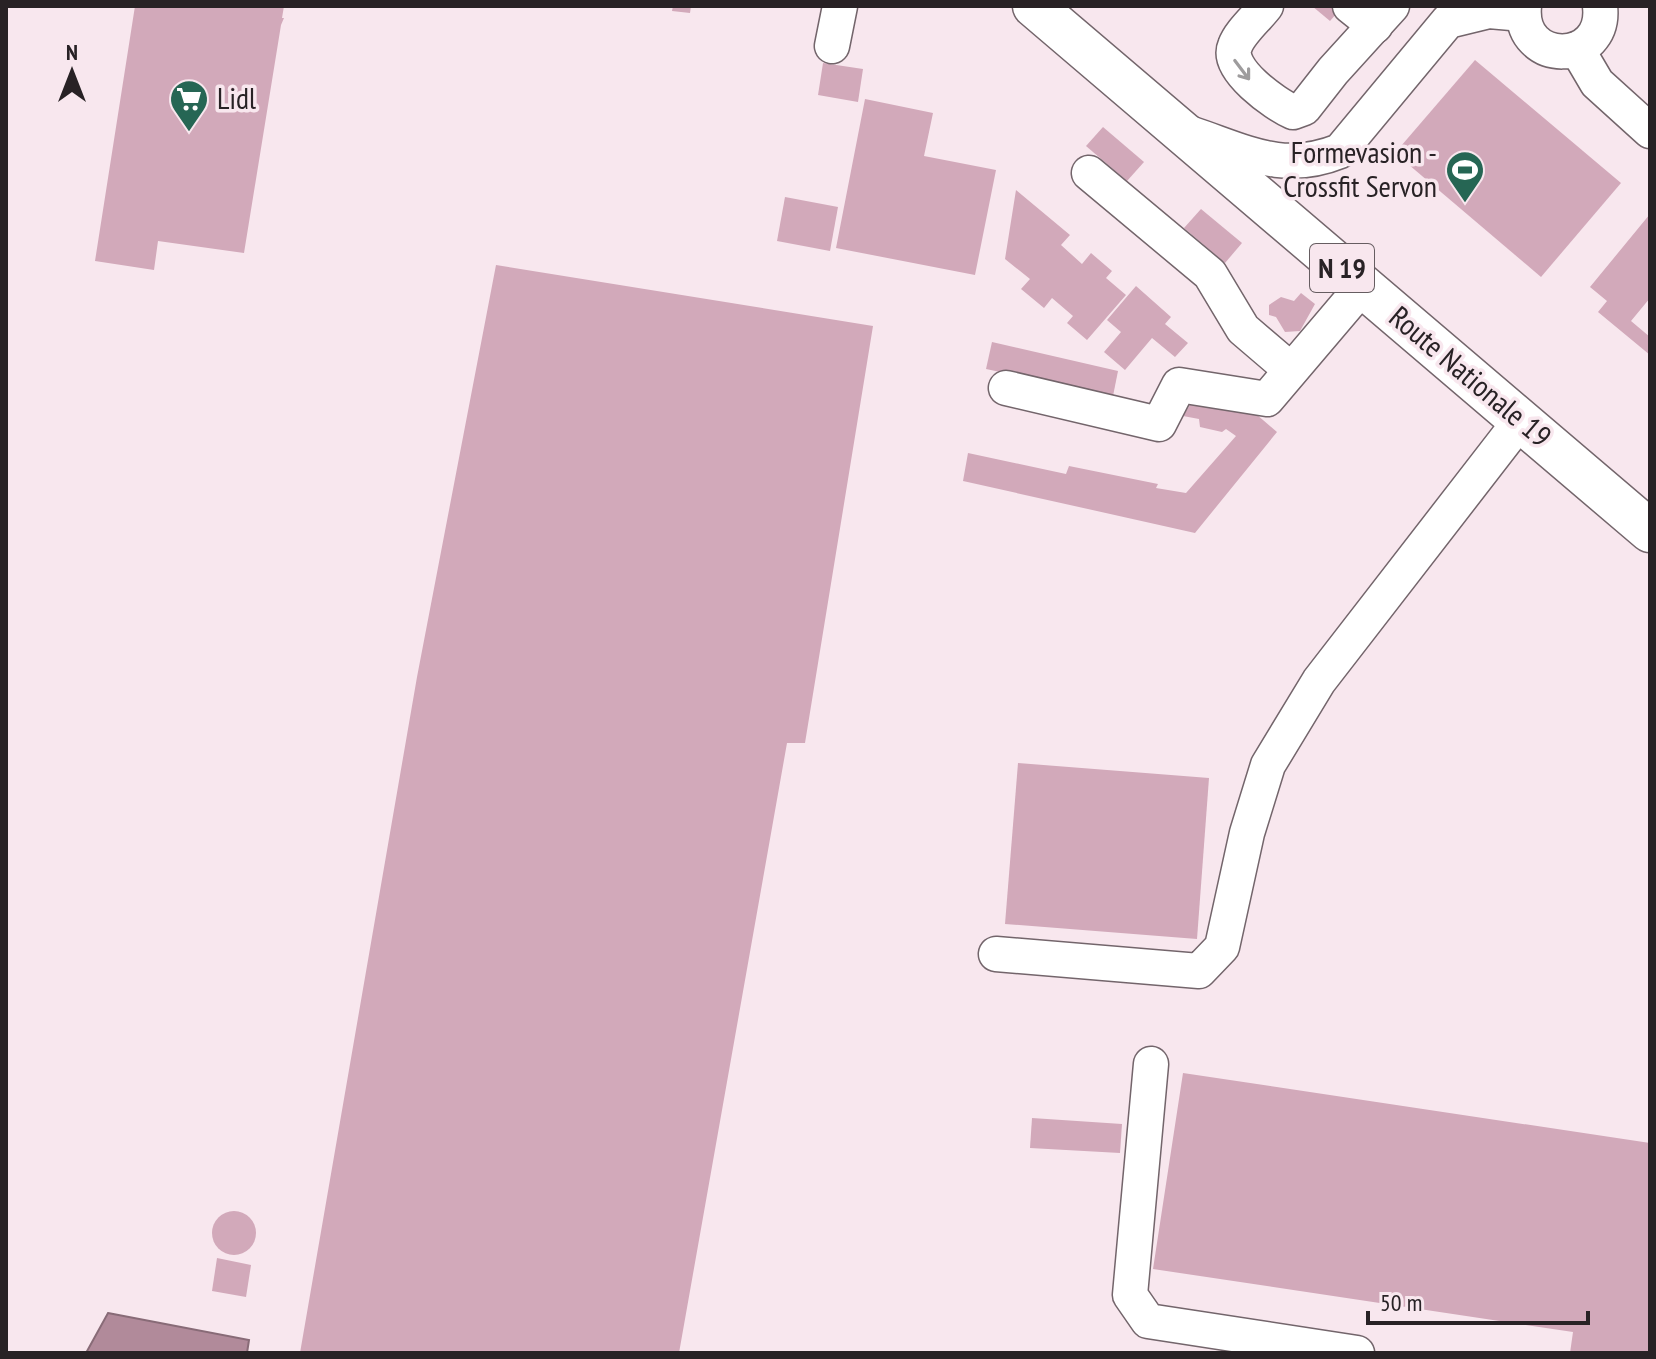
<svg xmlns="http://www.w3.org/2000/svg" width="1656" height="1359" viewBox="0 0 1656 1359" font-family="'PT Sans Narrow',sans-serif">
  <rect width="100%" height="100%" fill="#f8e7ee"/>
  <!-- water -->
  <polygon fill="#b18a9a" stroke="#886b77" stroke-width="2" points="108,1313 249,1340 247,1353 86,1353"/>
  <!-- building -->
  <g fill="#d2a9ba">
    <polygon points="135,6 284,6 282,18 284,18 281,25 244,253 158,241 154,270 95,261"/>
    <polygon points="673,6 691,6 690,13 672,11"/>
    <polygon points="1312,6 1343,6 1330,21"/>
    <polygon points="1475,60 1621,183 1541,277 1395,153"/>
    <polygon points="823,63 863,69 858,102 818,95"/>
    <polygon points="865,99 933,113 924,156 996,170 975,275 836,248"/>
    <polygon points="1103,127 1144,162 1127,181 1086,146"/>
    <polygon points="1016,190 1070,235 1061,245 1082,264 1091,253 1112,271 1106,278 1126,295 1087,340 1067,323 1073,316 1052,298 1044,308 1021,289 1030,279 1005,259"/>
    <polygon points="785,197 838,207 830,251 777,241"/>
    <polygon points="1201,209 1242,243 1225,263 1184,228"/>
    <polygon points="1650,214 1650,298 1631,321 1650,337 1650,355 1598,312 1607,301 1590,287"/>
    <polygon points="496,265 873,326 805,743 787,743 679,1353 300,1353 417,677"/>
    <polygon points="1136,286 1171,317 1165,324 1188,343 1175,357 1152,338 1125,370 1104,352 1121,332 1107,320"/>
    <polygon points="1301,293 1315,304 1300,331 1285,332 1276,317 1269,315 1269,305 1281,297 1294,301"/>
    <polygon points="992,342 1118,371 1113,396 986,369"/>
    <polygon points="1193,400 1249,408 1277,432 1195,533 963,481 968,453 1066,474 1069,466 1158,484 1156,488 1186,493 1236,436 1226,429 1222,432 1200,427 1199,419 1183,416"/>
    <polygon points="1018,763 1209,778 1197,939 1005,924"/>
    <polygon points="1183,1073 1650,1143 1650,1353 1570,1353 1573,1332 1153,1269"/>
    <polygon points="1032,1118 1122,1124 1120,1153 1030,1148"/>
    <circle cx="234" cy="1233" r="22"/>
    <polygon points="217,1258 251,1265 246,1297 212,1291"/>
  </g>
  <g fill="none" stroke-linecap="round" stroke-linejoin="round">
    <!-- minor casing -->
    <g stroke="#73656b" stroke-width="37">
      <g id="minor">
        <path d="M1266,6C1257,18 1240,32 1235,46C1225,69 1275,104 1293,112L1304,108L1333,71L1392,6"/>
        <polyline points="1350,6 1375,26"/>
        <path d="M1524,6C1518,67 1607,66 1600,6"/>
        <polyline points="832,46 840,6"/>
        <polyline points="1577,49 1597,83 1650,131"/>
        <path d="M1192,134C1246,152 1283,174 1340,151L1448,21L1489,11L1523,14"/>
        <polyline points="1089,173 1210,274 1243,329 1291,370"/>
        <polyline points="1006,388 1159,424 1179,385 1267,399 1363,286"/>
        <polyline points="996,954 1199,971 1222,947 1247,833 1268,765 1319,681 1521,420"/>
        <polyline points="1151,1064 1130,1295 1148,1321 1357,1353"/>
      </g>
    </g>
    <!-- major casing -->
    <g stroke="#73656b" stroke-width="45">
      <polyline id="major" points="1034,6 1650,531"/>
    </g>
    <!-- minor -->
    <use href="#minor" stroke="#fff" stroke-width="34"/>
    <!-- major -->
    <use href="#major" stroke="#fff" stroke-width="42"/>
  </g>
  <!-- one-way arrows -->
  <defs><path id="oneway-shaft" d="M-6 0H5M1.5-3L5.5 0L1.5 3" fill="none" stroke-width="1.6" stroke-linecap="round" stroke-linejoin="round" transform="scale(2)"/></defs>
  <use stroke="#9e9c9d" href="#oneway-shaft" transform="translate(1242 70) rotate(53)"/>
  <!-- icons -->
  <defs>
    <g id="supermarket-pin" transform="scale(2)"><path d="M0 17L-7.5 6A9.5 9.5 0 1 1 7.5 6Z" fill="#266654" stroke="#f8e7ee"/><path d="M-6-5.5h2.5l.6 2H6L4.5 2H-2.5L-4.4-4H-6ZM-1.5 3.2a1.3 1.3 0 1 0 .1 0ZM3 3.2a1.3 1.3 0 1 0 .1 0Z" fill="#fff"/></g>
    <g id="stadium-pin" transform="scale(2)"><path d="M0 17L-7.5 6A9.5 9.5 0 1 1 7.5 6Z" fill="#266654" stroke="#f8e7ee"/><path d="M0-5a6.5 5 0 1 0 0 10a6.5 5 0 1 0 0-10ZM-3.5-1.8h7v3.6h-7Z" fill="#fff"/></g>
  </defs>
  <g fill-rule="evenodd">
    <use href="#supermarket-pin" x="189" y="99"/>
    <use href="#stadium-pin" x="1465" y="170"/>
  </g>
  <g text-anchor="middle" stroke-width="7" stroke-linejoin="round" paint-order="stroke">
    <!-- shield labels -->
    <rect fill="#f8e7ee" stroke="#665d61" stroke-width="2" x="1310" y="244" width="64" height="48" rx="6"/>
    <g font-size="28" font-weight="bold" fill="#282225">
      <text x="1342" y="278">N 19</text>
    </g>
    <!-- poi labels -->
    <g font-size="30" fill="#282225" stroke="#f8e7ee" text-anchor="start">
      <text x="217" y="109">Lidl</text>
      <text x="1437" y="163" text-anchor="end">Formevasion -<tspan x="1437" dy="34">Crossfit Servon</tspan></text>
    </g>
    <!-- street labels -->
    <g font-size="30" fill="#282225" stroke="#f8e7ee">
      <text transform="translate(1470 377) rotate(40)" y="10">Route Nationale 19</text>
    </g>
  </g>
  <!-- border -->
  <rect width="1656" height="1359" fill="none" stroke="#282225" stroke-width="16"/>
  <!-- north arrow -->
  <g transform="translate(72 72)" stroke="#f8e7ee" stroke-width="6" paint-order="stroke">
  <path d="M0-6L14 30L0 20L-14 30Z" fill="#282225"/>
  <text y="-12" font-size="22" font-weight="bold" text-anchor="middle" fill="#282225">N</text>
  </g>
  <!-- scale -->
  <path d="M1368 1311v12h220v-12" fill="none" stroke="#282225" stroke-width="4"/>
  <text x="1380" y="1311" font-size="24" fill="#282225" stroke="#f8e7ee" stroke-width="6" paint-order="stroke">50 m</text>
</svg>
